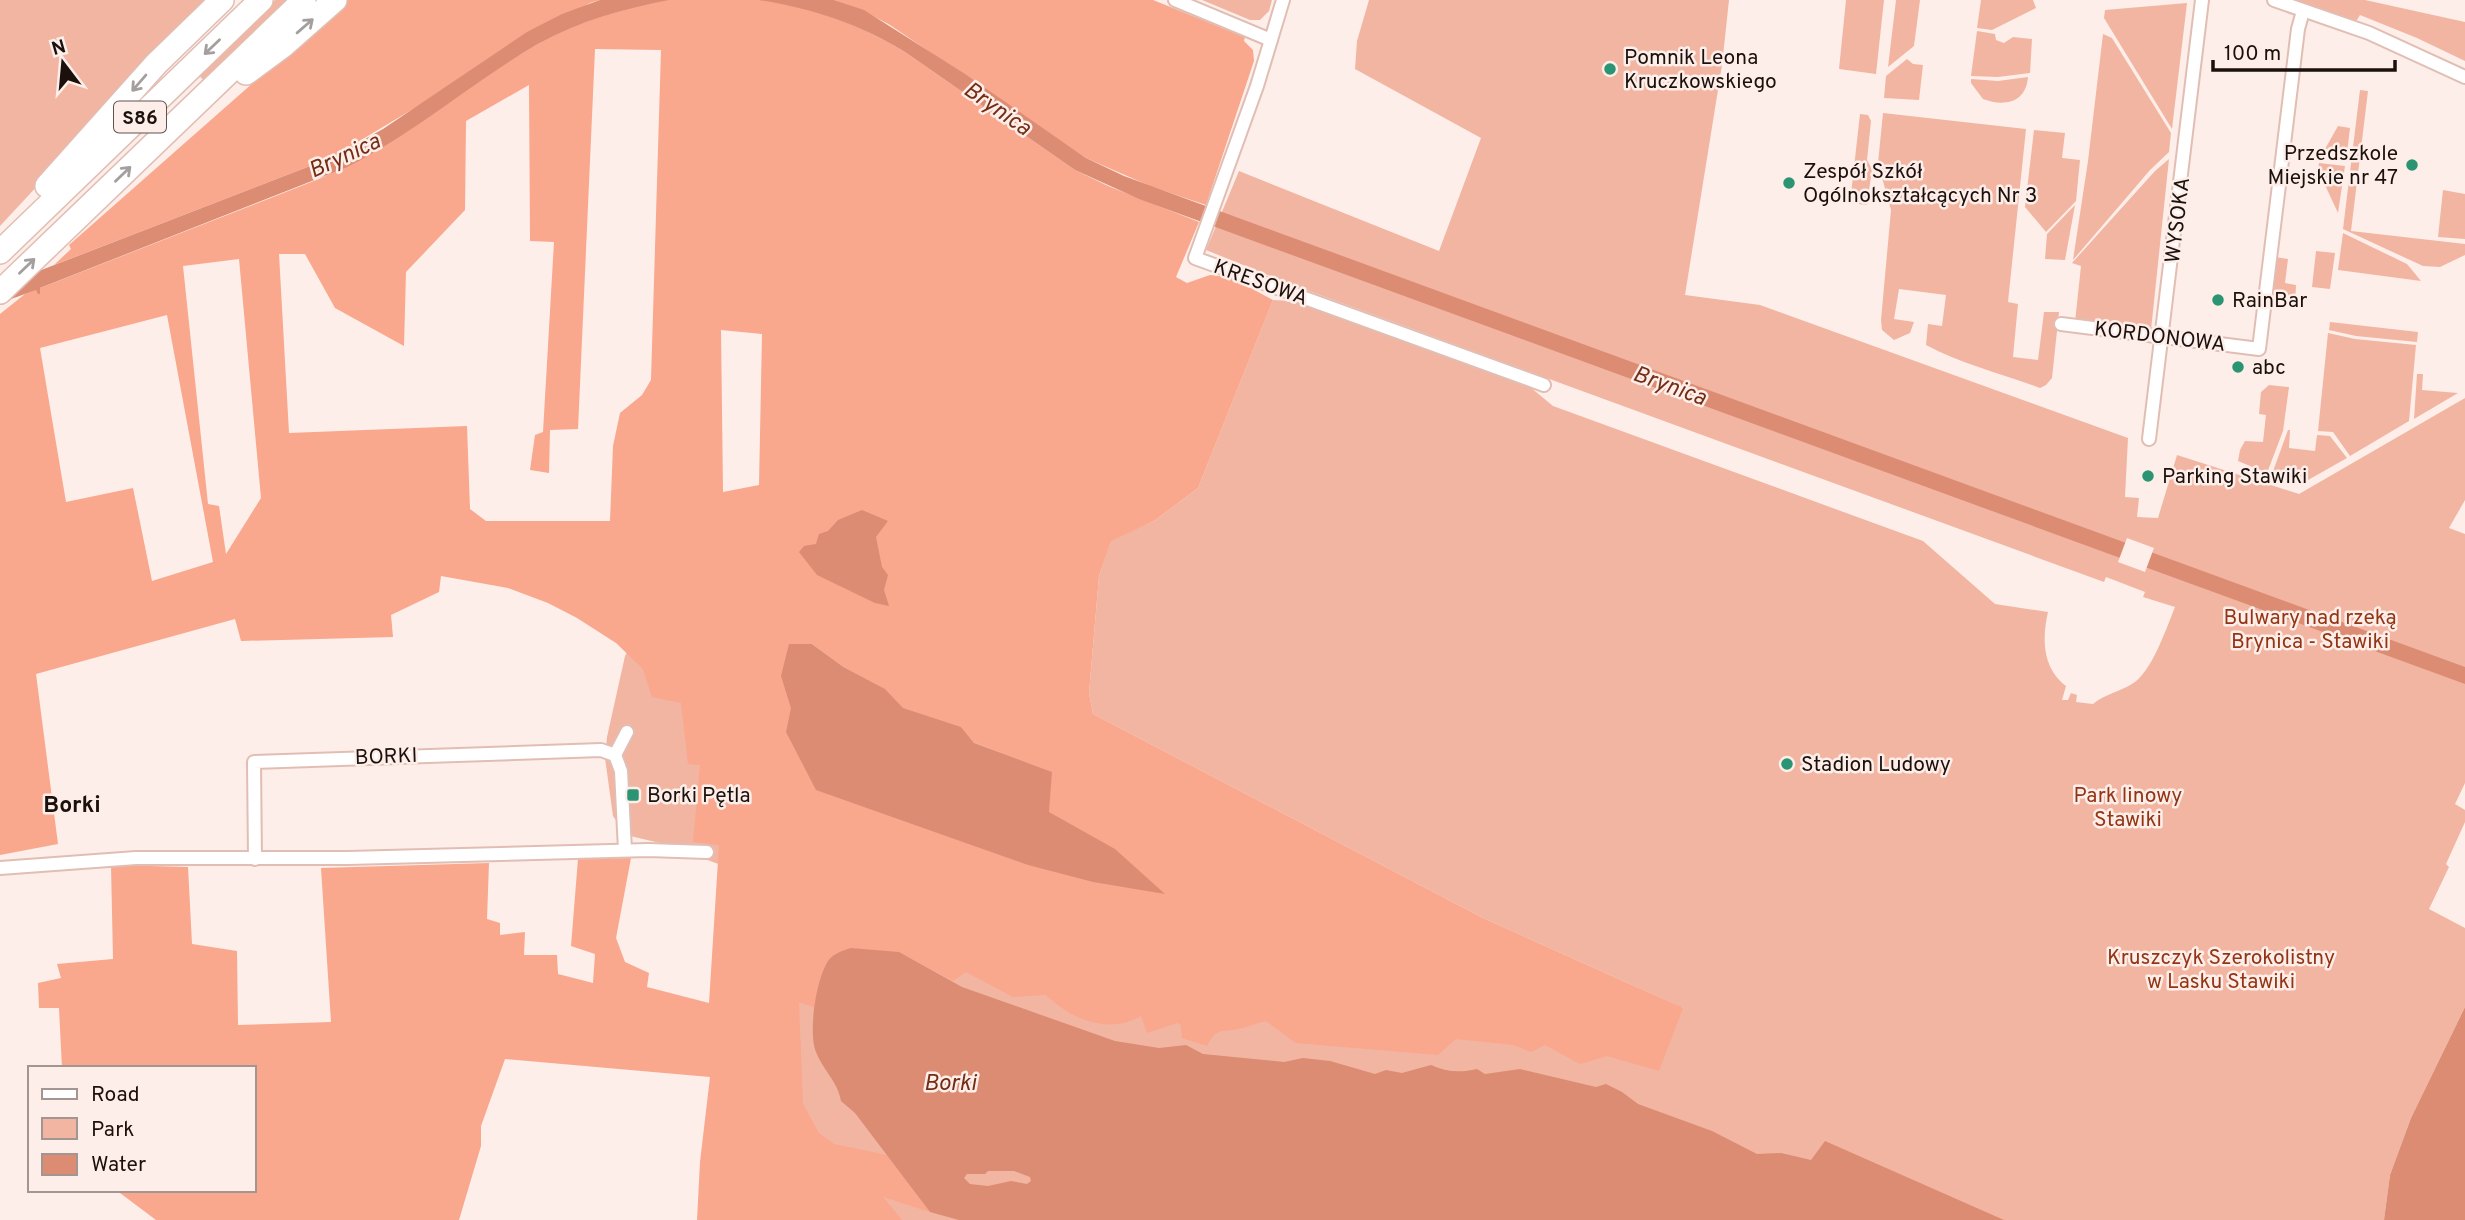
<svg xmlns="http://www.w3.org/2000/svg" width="2465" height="1220" viewBox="0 0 2465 1220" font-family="Overpass,sans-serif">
  <rect width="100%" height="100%" fill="#fdeee9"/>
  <!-- green -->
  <g fill="#f2b5a2">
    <polygon points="0,0 217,0 160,54 0,226"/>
    <polygon points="275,0 289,0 204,81 198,74"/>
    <polygon points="1202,0 1272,0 1269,11 1260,20 1250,20"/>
    <path d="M1369,0H1729L1722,65L1685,295L1760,305L2128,438L2125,497L2139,498L2137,517L2158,518L2177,455L2299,494L2465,398V500L2449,528L2465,534V783L2455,804L2465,810V822L2446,864L2449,867L2429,909L2465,928V1007L2411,1118L2390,1175L2384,1220H733L721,865L664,844L626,835L613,816L605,758L607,737L625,656L654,599L1199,794L1683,1008L1483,918L1093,714L1089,693L1099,576L1111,540L1154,521L1198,488L1273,300L1292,301L1530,387L1553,406L1923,541L1995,604L2048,612C2042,638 2042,668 2066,686L2062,700H2068L2071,693L2077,695L2076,702L2093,704C2105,694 2119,692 2132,684C2152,672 2166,629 2175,607L2143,597L2145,592L2106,577L2104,582L1290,284L1206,250L1239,171L1439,251L1481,138L1355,69L1357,41Z"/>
    <polygon points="1846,0 1884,0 1876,74 1839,69"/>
    <polygon points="1896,0 1920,0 1914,46 1888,67"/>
    <polygon points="1981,0 2033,0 2036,8 1992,30 1977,28"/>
    <polygon points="2289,0 2365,0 2465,22 2465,61 2417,38 2360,15 2355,23"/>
    <polygon points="2187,3 2172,129 2104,18 2105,10"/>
    <polygon points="1977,31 1995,34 1996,40 2004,43 2013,37 2032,39 2030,73 1998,77 1971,76"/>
    <polygon points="2103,34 2112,38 2171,133 2169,152 2150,170 2073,260 2088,161"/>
    <polygon points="1907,59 1913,64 1923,65 1919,100 1884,98 1886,76"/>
    <path d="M2028,77C2026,103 2004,107 1983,99L1971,83V79L1998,81Z"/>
    <polygon points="2360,90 2368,91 2351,231 2465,244 2465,255 2440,267 2423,266 2343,229"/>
    <path d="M1883,113L2026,129L2008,302L2018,304L2013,357L2038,360L2044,312H2059L2052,378L2046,385L2040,388C2002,374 1962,364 1926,345L1928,324L1942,326L1946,295L1899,289L1894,319L1914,322L1910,333L1894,340L1882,330L1881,320L1891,210L1878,163Z"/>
    <polygon points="1860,114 1868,115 1871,121 1867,160 1872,169 1867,205 1850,203"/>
    <polygon points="2338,126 2350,128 2346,161 2320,158"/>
    <polygon points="2034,130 2065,133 2062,158 2080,160 2076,201 2046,232 2025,207"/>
    <polygon points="2169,159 2151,330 2075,322 2081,266 2072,263 2155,171"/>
    <polygon points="2319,163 2345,166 2338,213 2318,170"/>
    <polygon points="2443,190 2465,194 2465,239 2438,237"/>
    <polygon points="2075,205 2065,260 2045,259 2047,234"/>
    <polygon points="2343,233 2407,264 2421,281 2338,270"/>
    <polygon points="2316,251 2335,253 2330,289 2312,287"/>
    <polygon points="2275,257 2288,259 2285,283 2296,285 2295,305 2285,303 2274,297 2271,286"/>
    <polygon points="2330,322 2418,332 2417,342 2356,336 2329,330"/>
    <polygon points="2328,333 2355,339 2416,345 2409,421 2350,456 2333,432 2318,431"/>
    <polygon points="2417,374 2423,374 2422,390 2458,393 2414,419"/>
    <polygon points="2269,385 2289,387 2283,431 2267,473 2238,461 2240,450 2245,441 2263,442 2266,415 2259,414 2261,392"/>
    <polygon points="2288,430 2290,430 2289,448 2315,451 2317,435 2330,436 2347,458 2301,484 2272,474"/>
  </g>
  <!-- forest -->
  <g fill="#f9a78d" fill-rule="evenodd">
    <polygon points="347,0 600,0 590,3 331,158 54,265 71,249 69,245"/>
    <path d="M667,0C699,0 733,0 764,0C814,7 862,26 905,52L1075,170L1108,186L1199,222L1176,277L1187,283L1210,275L1230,277L1273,300L1198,488L1154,521L1111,541L1099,576L1089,693L1093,714L1483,918L1683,1008L1659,1071L1607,1056L1580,1064L1545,1045L1531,1052L1513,1045L1456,1039L1438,1055L1296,1043L1266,1021C1257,1023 1248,1027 1238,1029C1220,1033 1218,1026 1207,1046L1182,1038L1181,1025L1177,1023L1147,1033L1141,1016C1108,1035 1071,1019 1046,995L1013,997L966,972L953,981L899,952L851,948L818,990L816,1008L799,1002L803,1104L819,1133L834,1144L887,1155L930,1212L883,1197L902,1220H697L700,1162L710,1077L505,1059L481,1126V1146L459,1220H156L116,1190H254V1068H62L59,1008H39L38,983L61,978L57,964L113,959L111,865L188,867L192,944L237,951L238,1025L331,1022L321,868L489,863L487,919L500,923V935L525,932L524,955H557L558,974L593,983L595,954L571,946L578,859L631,858L616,938L625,962L649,973L647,987L709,1003L719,845L693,842L700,765L688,764L681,703L652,697L643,669L616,643L577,618L548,603L508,588L441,576L439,592L391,615L393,637L241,641L235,619L36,674L58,844L0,855V314L25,294L319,179C405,142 473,77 555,35C591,17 628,8 667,0ZM595,49L661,50L651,380L642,395L620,413L613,446L610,521H486L470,509L467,426L289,433L279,254H305L335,308L404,346L406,272L465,210L466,121L529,85L530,241L554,242L543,432L535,435L530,470L549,473L550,430L578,429ZM239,259L261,498L226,554L219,506L208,504L183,266ZM167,315L213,562L152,581L133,488L66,502L40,348ZM721,330L762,334L759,485L723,492ZM812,644L845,668L885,689L903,708L961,727L974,742L1052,772L1049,812L1115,849L1163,893L1093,882L1028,865L876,810L786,732L791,708Z"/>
    <polygon points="834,0 1153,0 1245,37 1244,41 1253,50 1254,61 1206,205 1150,186 1086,158 890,25 864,11"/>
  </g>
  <!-- water -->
  <g fill="#db8c73" fill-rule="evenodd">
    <path d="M600,0H669C623,9 579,21 538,44C472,82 414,134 345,168L40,288V294H38L36,290L0,303V286L331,158L383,129L527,32L562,14Z"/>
    <path d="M759,0H834L864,10L965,74L1086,158L1124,176L2465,667V684L1139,199L1075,170L905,52C859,24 812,8 759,0Z"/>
    <polygon points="862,510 888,521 876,537 882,567 888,575 884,590 889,606 875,603 817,575 799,552 804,546 816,544 819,534 828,531 838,520"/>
    <polygon points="789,644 812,644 845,668 885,689 903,708 961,727 974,743 1052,772 1049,812 1115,849 1165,894 1093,882 1028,865 816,790 786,732 791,708 781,676"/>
    <path d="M851,948L899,952L962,987L1115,1041L1159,1048L1186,1045L1203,1054L1284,1062L1303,1058L1330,1061L1375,1074L1386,1070L1402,1073L1431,1065C1446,1072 1460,1073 1477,1069L1485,1074L1520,1069L1596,1087L1606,1084L1622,1092L1638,1104L1712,1131L1757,1154L1781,1153L1811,1160L1825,1141L2004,1220H959L930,1212L855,1113L841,1101C838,1082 823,1070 816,1052C808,1032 816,980 828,961C834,953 842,951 851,948ZM988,1171H1014L1030,1177L1031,1181L1027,1184L1011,1181L988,1186L970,1184L964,1178L967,1174H985Z"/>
    <polygon points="2465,1007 2465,1220 2384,1220 2390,1175 2411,1118"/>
  </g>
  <!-- pier -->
  <polygon fill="#fdeee9" points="2127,538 2154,548 2145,572 2118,562"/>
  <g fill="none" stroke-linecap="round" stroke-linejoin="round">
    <!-- minor casing -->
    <g stroke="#e1beb4" stroke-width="16">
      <g id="minor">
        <polyline points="1175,0 1271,40"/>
        <polyline points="1283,0 1257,86 1195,258 1544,385"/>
        <polyline points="2274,0 2369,33 2465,77"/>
        <polyline points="2061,324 2259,349 2298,29 2303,11"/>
        <polyline points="2149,439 2202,0"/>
        <polyline points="615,755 621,771 625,850"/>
        <polyline points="615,755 627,732"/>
        <polyline points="255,859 254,762 601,750 615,755"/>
        <polyline points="0,868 136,858 348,858 648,850 707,852"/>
      </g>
    </g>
    <!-- motorway casing -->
    <g stroke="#e1beb4" stroke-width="26">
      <g id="motorway">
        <polyline points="246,73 284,45 335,0"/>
        <polyline points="47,186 156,64 222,0"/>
        <polyline points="0,252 261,0"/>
        <polyline points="0,292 304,0"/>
      </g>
    </g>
    <!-- minor -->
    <use href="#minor" stroke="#fff" stroke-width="12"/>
    <!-- motorway -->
    <use href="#motorway" stroke="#fff" stroke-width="23"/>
  </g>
  <!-- one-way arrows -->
  <defs><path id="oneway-shaft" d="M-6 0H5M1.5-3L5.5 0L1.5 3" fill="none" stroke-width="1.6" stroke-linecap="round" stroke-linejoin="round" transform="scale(1.75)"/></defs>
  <g stroke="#a49f9e">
    <use href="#oneway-shaft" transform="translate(305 26) rotate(-41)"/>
    <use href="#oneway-shaft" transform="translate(212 47) rotate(136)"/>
    <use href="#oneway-shaft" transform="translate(139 83) rotate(131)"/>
    <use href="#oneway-shaft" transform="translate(123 174) rotate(-44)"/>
    <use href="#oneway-shaft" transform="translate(27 266) rotate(-44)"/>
  </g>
  <!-- markers -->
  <g fill="#2b9473" stroke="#fdeee9" stroke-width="2.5">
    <circle cx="1610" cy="69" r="7"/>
    <circle cx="2412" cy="165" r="7"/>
    <circle cx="1789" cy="183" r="7"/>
    <circle cx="2218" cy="300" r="7"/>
    <circle cx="2238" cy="367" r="7"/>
    <circle cx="2148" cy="476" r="7"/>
    <circle cx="1787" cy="764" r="7"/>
    <rect x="626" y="788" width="14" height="14" rx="3.5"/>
  </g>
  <g text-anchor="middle" stroke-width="5" stroke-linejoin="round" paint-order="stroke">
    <!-- shield labels -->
    <rect fill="#fdeee9" stroke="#5f534e" stroke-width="2" x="114" y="101.5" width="52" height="31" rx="5"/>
    <g font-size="19" font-weight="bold" fill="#1b100c">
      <text x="140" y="124">S86</text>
    </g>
    <!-- poi labels -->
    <g font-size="21" fill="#1b100c" stroke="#fdeee9" text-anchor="start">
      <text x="1624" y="64">Pomnik Leona<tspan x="1624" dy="24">Kruczkowskiego</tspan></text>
      <text x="2398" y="160" text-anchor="end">Przedszkole<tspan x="2398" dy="24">Miejskie nr 47</tspan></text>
      <text x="1803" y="178">Zespół Szkół<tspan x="1803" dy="24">Ogólnokształcących Nr 3</tspan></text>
      <text x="2232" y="307">RainBar</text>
      <text x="2252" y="374">abc</text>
      <text x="2162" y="483">Parking Stawiki</text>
      <text x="1801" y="771">Stadion Ludowy</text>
      <text x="647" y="802">Borki Pętla</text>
    </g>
    <!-- street labels -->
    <g font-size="21" fill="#1b100c" stroke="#fdeee9">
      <text transform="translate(2177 220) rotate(-83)" y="7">WYSOKA</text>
      <text transform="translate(1261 282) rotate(20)" y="7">KRESOWA</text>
      <text transform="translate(2160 336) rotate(7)" y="7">KORDONOWA</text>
      <text transform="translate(386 756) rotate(-2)" y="7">BORKI</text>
    </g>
    <!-- park labels -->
    <g font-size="21" fill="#933514" stroke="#fdeee9">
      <text x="2310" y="624">Bulwary nad rzeką<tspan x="2310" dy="24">Brynica - Stawiki</tspan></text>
      <text x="2128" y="802">Park linowy<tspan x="2128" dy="24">Stawiki</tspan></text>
      <text x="2221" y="964">Kruszczyk Szerokolistny<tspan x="2221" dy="24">w Lasku Stawiki</tspan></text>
    </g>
    <!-- water labels -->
    <g font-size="23" font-style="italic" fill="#742d15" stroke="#fdeee9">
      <text transform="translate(998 108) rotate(35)" y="8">Brynica</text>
      <text transform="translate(344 155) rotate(-25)" y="8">Brynica</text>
      <text transform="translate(1670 385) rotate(20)" y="8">Brynica</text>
      <text x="950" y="1090">Borki</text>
    </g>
    <!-- neighbourhood labels -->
    <g font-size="23" font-weight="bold" fill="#1b100c" stroke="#fdeee9">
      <text x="72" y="812">Borki</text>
    </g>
  </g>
  <!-- legend -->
  <rect x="28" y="1066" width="228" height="126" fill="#fdeee9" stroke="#a39591" stroke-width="2"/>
  <rect x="42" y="1089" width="35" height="10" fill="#ffffff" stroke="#a39591" stroke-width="2"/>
  <text x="91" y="1101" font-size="21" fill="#1b100c">Road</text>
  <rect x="42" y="1118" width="35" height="21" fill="#f2b5a2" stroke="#a39591" stroke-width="2"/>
  <text x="91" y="1136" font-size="21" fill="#1b100c">Park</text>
  <rect x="42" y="1154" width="35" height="21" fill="#db8c73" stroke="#a39591" stroke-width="2"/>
  <text x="91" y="1171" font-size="21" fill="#1b100c">Water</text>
  <!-- north arrow -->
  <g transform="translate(63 63) rotate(344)" stroke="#fdeee9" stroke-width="5" paint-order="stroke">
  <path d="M0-5L12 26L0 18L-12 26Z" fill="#1b100c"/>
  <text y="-10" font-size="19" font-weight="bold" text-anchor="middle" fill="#1b100c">N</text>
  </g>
  <!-- scale -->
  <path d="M2213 60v10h182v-10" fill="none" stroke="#1b100c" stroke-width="3.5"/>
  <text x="2224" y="60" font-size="21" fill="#1b100c" stroke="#fdeee9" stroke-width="5" paint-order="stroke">100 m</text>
</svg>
